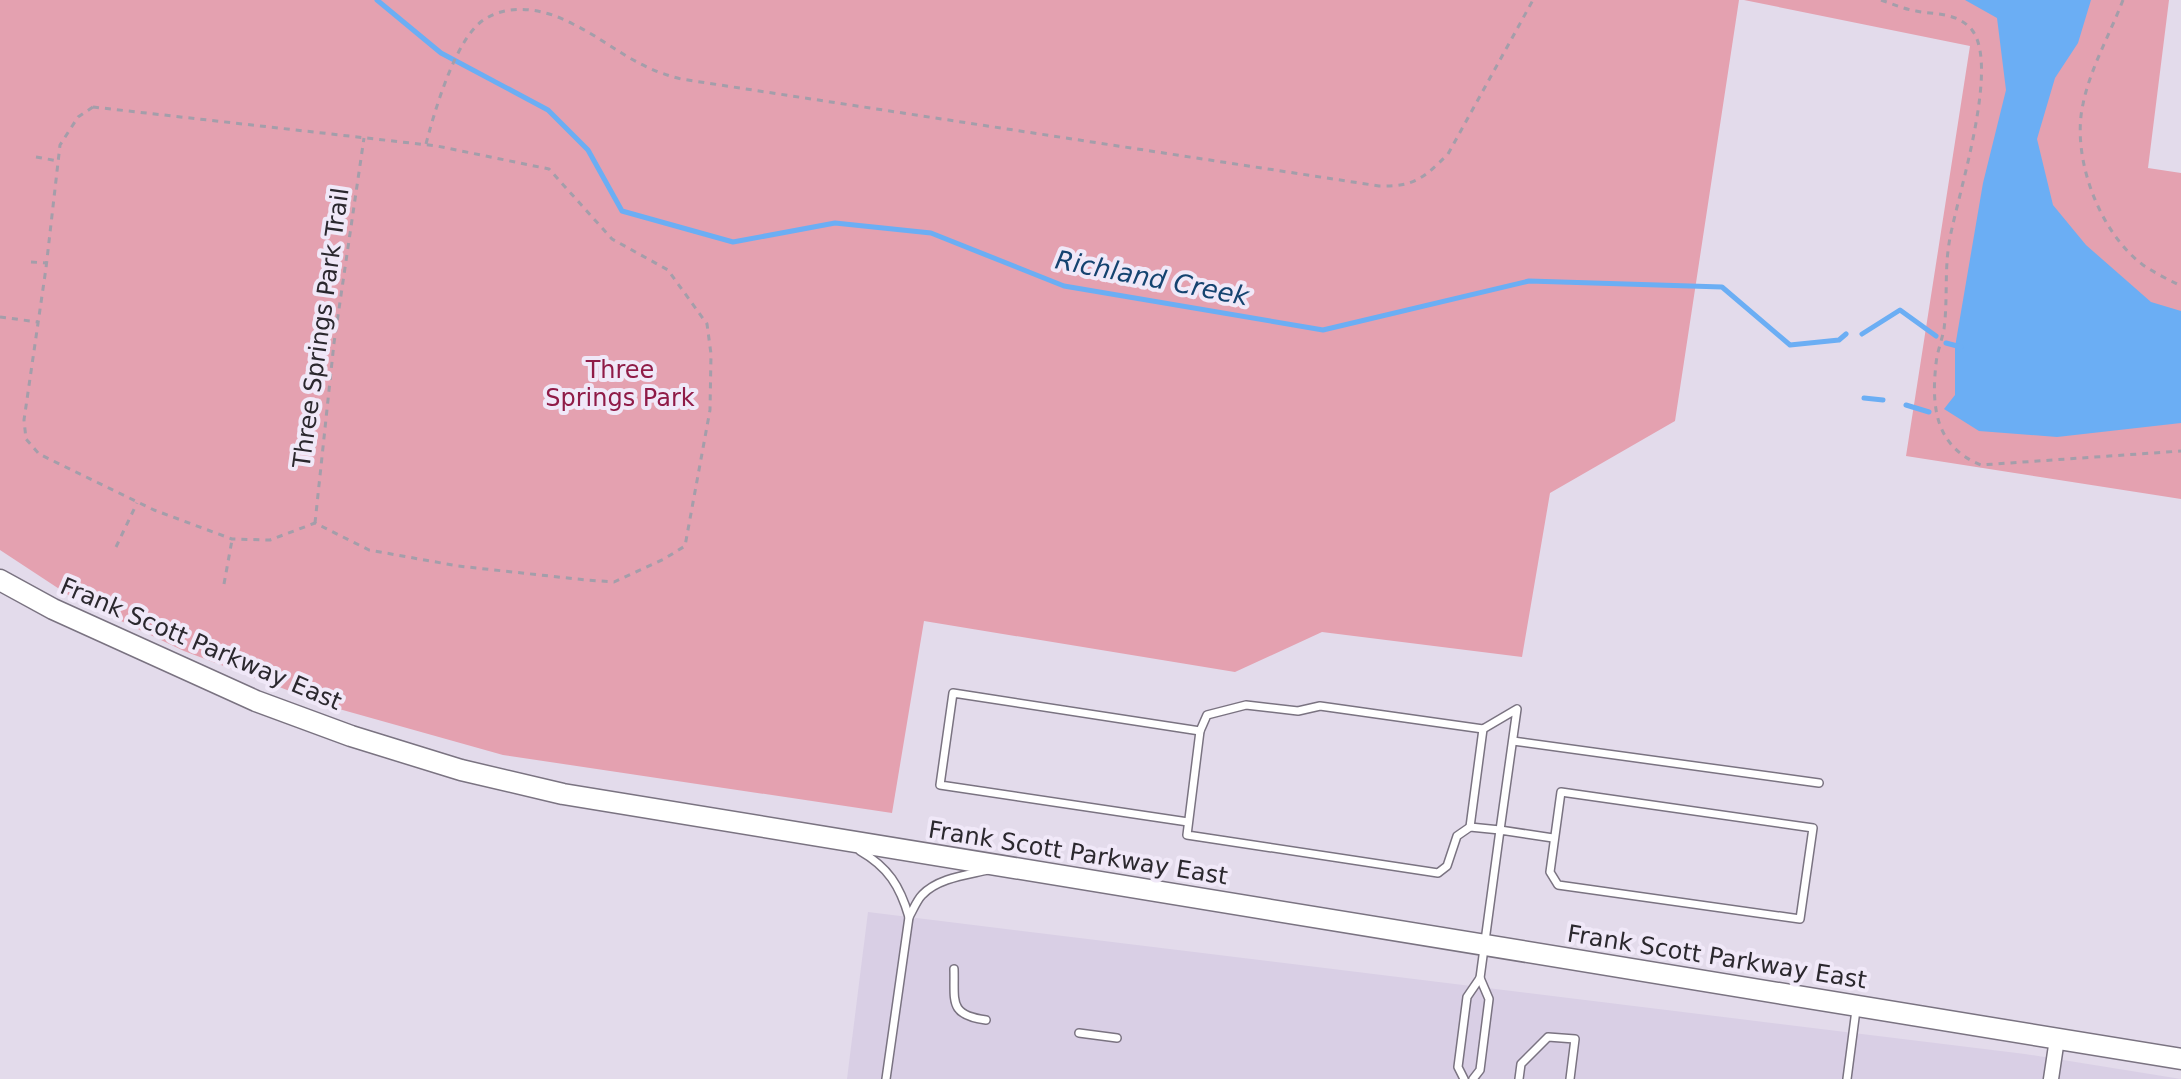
<svg xmlns="http://www.w3.org/2000/svg" width="2181" height="1079" viewBox="0 0 2181 1079" font-family="'DejaVu Sans',sans-serif">
  <rect width="100%" height="100%" fill="#e3dbeb"/>
  <!-- built -->
  <polygon fill="#d9cfe5" points="868,912 2025,1054 2181,1079 847,1079"/>
  <!-- green -->
  <g fill="#e4a1b0">
    <polygon points="0,0 1739,0 1675,421 1550,493 1522,657 1322,632 1235,672 924,621 892,813 503,755 332,707 184,651 73,598 0,550"/>
    <polygon points="1744,0 2169,0 2148,168 2181,173 2181,499 1906,456 1970,46"/>
  </g>
  <!-- water -->
  <polygon fill="#6baef4" points="1965,0 2091,0 2078,43 2055,78 2037,139 2053,205 2086,245 2151,302 2181,311 2181,423 2057,437 1979,431 1944,409 1955,395 1955,347 1983,183 2006,90 1997,18"/>
  <g fill="none" stroke-linecap="round" stroke-linejoin="round">
    <!-- stream -->
    <g stroke="#6baef4" stroke-width="5">
      <polyline points="377,0 441,53 548,110 588,150 622,211 733,242 835,223 931,233 1064,286 1323,330 1529,281 1722,287 1790,345 1839,340 1846,334"/>
      <polyline points="1862,334 1900,310 1936,336"/>
      <polyline points="1946,343 1961,347"/>
      <polyline points="1864,398 1883,400"/>
      <polyline points="1906,405 1929,412"/>
    </g>
    <!-- lane casing -->
    <g stroke="#7a7381" stroke-width="10">
      <g id="lane">
        <polygon points="1246,705 1298,711 1320,706 1483,729 1517,709 1500,830 1470,827 1457,836 1447,866 1438,873 1187,835 1200,731 1207,715"/>
        <polyline points="1513,741 1819,783"/>
        <polygon points="1561,792 1813,828 1800,919 1558,885 1550,872"/>
        <polyline points="1188,822 940,785 953,693 1200,731"/>
        <polyline points="1470,827 1483,729"/>
        <path d="M860,851C888,867 900,886 909,917"/>
        <path d="M954,969C955,1001 948,1015 986,1020"/>
        <polyline points="1079,1033 1117,1038"/>
        <path d="M886,1079L909,917C913,910 917,900 922,895C938,878 967,875 988,870"/>
        <polyline points="1464,1079 1458,1067 1467,997 1480,978 1500,830 1553,838"/>
        <polyline points="1473,1079 1480,1070 1489,999 1480,978"/>
        <polyline points="1519,1079 1521,1064 1548,1037 1575,1039 1570,1079"/>
        <polyline points="1847,1079 1856,1010"/>
      </g>
    </g>
    <!-- street casing -->
    <g stroke="#7a7381" stroke-width="17">
      <polyline id="street" points="2051,1079 2057,1039"/>
    </g>
    <!-- secondary casing -->
    <g stroke="#7a7381" stroke-width="23">
      <polyline id="secondary" points="0,580 53,609 256,701 351,736 461,770 563,794 2181,1059"/>
    </g>
    <!-- path -->
    <g stroke="#a49eaa" stroke-width="3" stroke-dasharray="6 6" stroke-linecap="butt">
      <path d="M1881,0C1893,4 1904,9 1916,11C1936,15 1957,12 1972,30C2000,66 1958,194 1950,238C1944,268 1948,299 1944,329C1942,340 1937,352 1936,364C1931,408 1936,447 1981,465L2181,451"/>
      <path d="M2123,0C2110,34 2090,69 2083,104C2071,157 2099,232 2143,265C2155,273 2169,280 2181,286"/>
      <polygon points="93,107 437,146 549,169 612,239 668,270 707,324 711,354 710,410 685,546 664,559 614,582 586,580 458,566 369,550 315,523 270,540 232,539 154,510 39,454 26,439 24,420 46,268 60,145 78,117"/>
      <path d="M426,144C434,113 456,36 485,19C512,2 547,10 573,24C613,44 633,67 681,79L1379,186C1414,187 1424,178 1448,154L1533,0"/>
      <polyline points="36,157 58,161"/>
      <polyline points="31,262 47,263"/>
      <polyline points="0,317 38,322"/>
      <polyline points="315,523 334,343 364,138"/>
      <polyline points="116,547 137,503"/>
      <polyline points="224,584 232,540"/>
    </g>
    <!-- lane -->
    <use href="#lane" stroke="#fff" stroke-width="7"/>
    <!-- street -->
    <use href="#street" stroke="#fff" stroke-width="14"/>
    <!-- secondary -->
    <use href="#secondary" stroke="#fff" stroke-width="20"/>
  </g>
  <g text-anchor="middle" stroke-width="8" stroke-linejoin="round" paint-order="stroke">
    <!-- street labels -->
    <g font-size="24" fill="#2b282e" stroke="#f0e8f8">
      <text transform="translate(321 328) rotate(-82)" y="8">Three Springs Park Trail</text>
      <text transform="translate(201 644) rotate(23)" y="8">Frank Scott Parkway East</text>
      <text transform="translate(1078 853) rotate(9)" y="8">Frank Scott Parkway East</text>
      <text transform="translate(1717 957) rotate(9)" y="8">Frank Scott Parkway East</text>
    </g>
    <!-- park labels -->
    <g font-size="24" fill="#8f1b47" stroke="#f0e8f8">
      <text x="620" y="378">Three<tspan x="620" dy="28">Springs Park</tspan></text>
    </g>
    <!-- water labels -->
    <g font-size="26" font-style="italic" fill="#144370" stroke="#f0e8f8">
      <text transform="translate(1152 278) rotate(11)" y="9">Richland Creek</text>
    </g>
  </g>
</svg>
